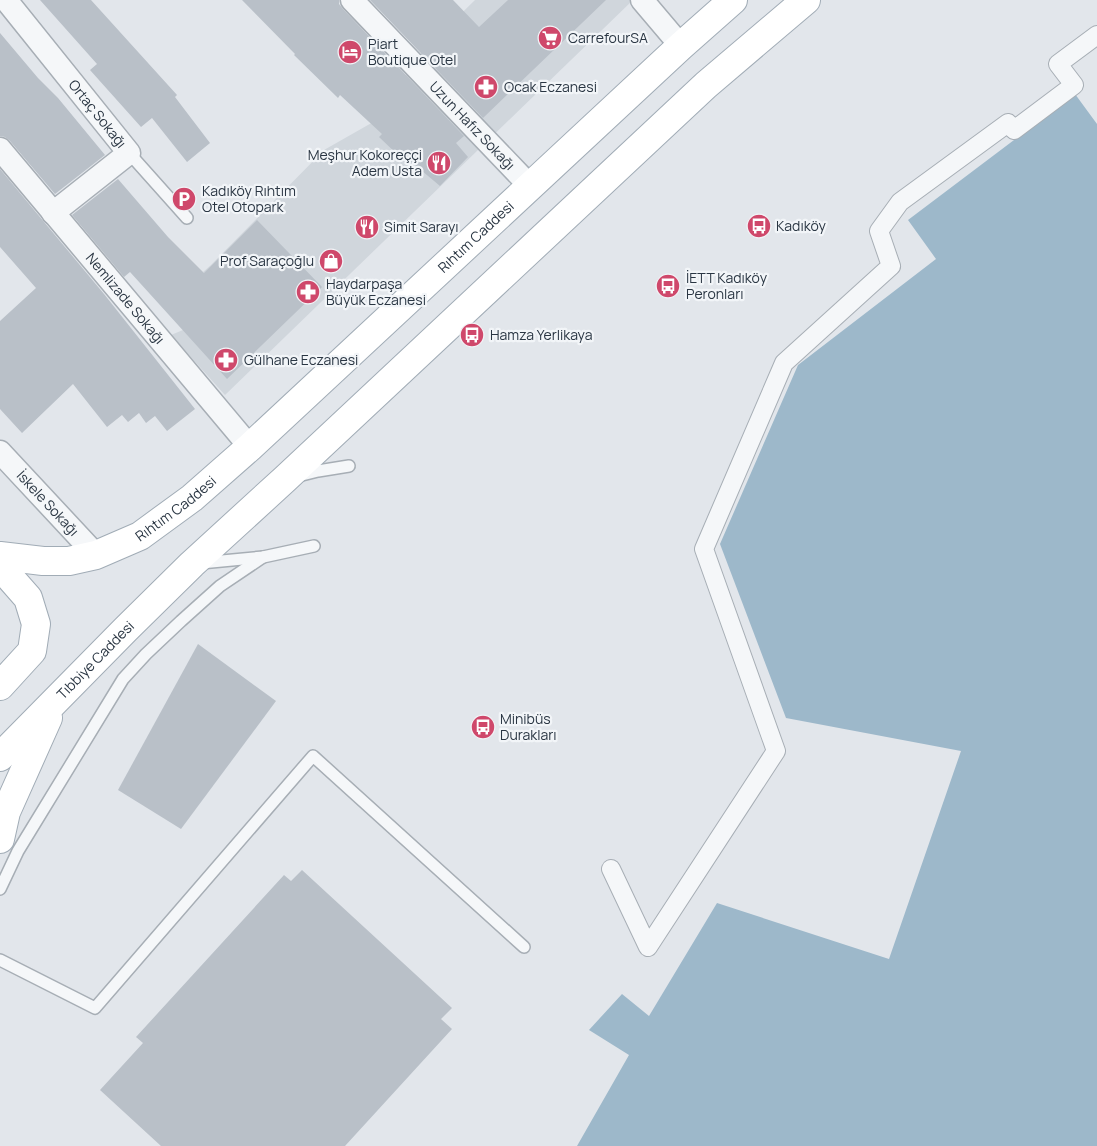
<svg xmlns="http://www.w3.org/2000/svg" width="1097" height="1146" viewBox="0 0 1097 1146" font-family="Manrope,sans-serif">
  <rect width="100%" height="100%" fill="#e2e6eb"/>
  <!-- built -->
  <polygon fill="#d0d6dc" points="475,0 633,0 225,395 171,335 183,330 223,295 203,272 211,265 324,150 375,121 422,52"/>
  <!-- water -->
  <polygon fill="#9db8ca" points="1075,94 1097,124 1097,1146 577,1146 629,1055 589,1030 622,994 649,1016 717,903 889,959 961,751 786,718 720,544 798,365 936,259 908,220"/>
  <!-- building -->
  <g fill="#b9c0c8">
    <polygon points="40,0 91,0 177,95 175,97 210,143 187,162 152,118 141,127 90,70 97,64"/>
    <polygon points="242,0 339,0 339,4 343,9 464,136 456,143 468,157 440,186 403,155 401,158 379,137 382,134 340,95 338,98 294,55 295,54"/>
    <polygon points="370,0 453,0 479,27 508,0 606,0 483,118"/>
    <polygon points="0,33 38,78 58,98 105,155 55,194 10,141 5,137 0,136"/>
    <polygon points="0,169 104,294 195,409 167,431 155,416 146,423 139,413 128,422 122,415 107,427 73,384 22,433 0,409 0,321 36,288 0,247"/>
    <polygon points="118,179 168,237 204,273 257,220 322,287 227,379 130,272 124,277 72,215"/>
    <polygon points="198,644 276,701 181,829 118,790"/>
    <polygon points="302,870 452,1008 441,1019 452,1029 345,1146 161,1146 100,1090 143,1043 136,1037 284,875 291,881"/>
  </g>
  <g fill="none" stroke-linecap="round" stroke-linejoin="round">
    <!-- service casing -->
    <g stroke="#a7aeb5" stroke-width="14">
      <g id="service">
        <polyline points="129,153 187,218"/>
        <polyline points="298,476 318,471 349,466"/>
        <polyline points="201,563 263,557 314,546"/>
        <polyline points="0,889 18,851 123,679 146,654 181,621 220,586 263,557"/>
        <polyline points="0,960 95,1008 313,756 524,947"/>
      </g>
    </g>
    <!-- pedestrian casing -->
    <g stroke="#a7aeb5" stroke-width="20">
      <polyline id="pedestrian" points="611,869 648,947 776,751 704,549 784,363 891,266 879,231 900,202 1008,123 1014,130 1074,85 1058,64 1097,35"/>
    </g>
    <!-- minor casing -->
    <g stroke="#a7aeb5" stroke-width="25">
      <g id="minor">
        <path id="s1" d="M6,0L129,153L53,213"/>
        <path id="s2" d="M352,0L530,186"/>
        <polyline points="642,0 681,46"/>
        <path id="s3" d="M0,149L250,447"/>
        <path id="s4" d="M0,452L96,555"/>
      </g>
    </g>
    <!-- primary casing -->
    <g stroke="#a1acb6" stroke-width="30">
      <g id="primary">
        <path id="s5" d="M0,556L43,561H69L96,555L140,536L192,498L250,447L681,46L733,0"/>
        <polyline points="0,570 6,573 28,598 36,624 32,651 0,686"/>
        <path id="s6" d="M0,757L126,629L192,564L285,479L706,85L806,0"/>
        <polyline points="0,839 6,812 48,718"/>
      </g>
    </g>
    <!-- service -->
    <use href="#service" stroke="#f5f7f9" stroke-width="11"/>
    <!-- pedestrian -->
    <use href="#pedestrian" stroke="#f5f7f9" stroke-width="18"/>
    <!-- minor -->
    <use href="#minor" stroke="#f5f7f9" stroke-width="22"/>
    <!-- primary -->
    <use href="#primary" stroke="#fff" stroke-width="28"/>
  </g>
  <!-- icons -->
  <defs>
    <g id="supermarket-disc" transform="scale(1.25)"><circle r="9.5" fill="#cf486b" stroke="#f2f5f8"/><path d="M-6-5.5h2.5l.6 2H6L4.5 2H-2.5L-4.4-4H-6ZM-1.5 3.2a1.3 1.3 0 1 0 .1 0ZM3 3.2a1.3 1.3 0 1 0 .1 0Z" fill="#fff"/></g>
    <g id="hotel-disc" transform="scale(1.25)"><circle r="9.5" fill="#cf486b" stroke="#f2f5f8"/><path d="M-6-4.5h1.5V1H6V5H4.5V3h-9V5H-6ZM-4 0a1.8 1.8 0 1 1 3.6 0ZM.5 0V-2.5h3Q6-2.5 6 0Z" fill="#fff"/></g>
    <g id="pharmacy-disc" transform="scale(1.25)"><circle r="9.5" fill="#cf486b" stroke="#f2f5f8"/><path d="M-2-6h4v4h4v4h-4v4h-4v-4h-4v-4h4Z" fill="#fff"/></g>
    <g id="restaurant-disc" transform="scale(1.25)"><circle r="9.5" fill="#cf486b" stroke="#f2f5f8"/><path d="M-5-6h1v4h1v-4h1v4h1v-4h1v5L-1.5 .5V6h-2V.5L-5-1ZM5-6V6H3V1.5H1.5Q1.5-4 5-6Z" fill="#fff"/></g>
    <g id="parking-disc" transform="scale(1.25)"><circle r="9.5" fill="#cf486b" stroke="#f2f5f8"/><path d="M-3.5-5.5H1a3.5 3.5 0 0 1 0 7H-1V5.5H-3.5ZM-1-3.4V-.6H.8a1.4 1.4 0 0 0 0-2.8Z" fill="#fff"/></g>
    <g id="bus-disc" transform="scale(1.25)"><circle r="9.5" fill="#cf486b" stroke="#f2f5f8"/><path d="M-5-6H5V4H4V6H2V4H-2V6H-4V4H-5ZM-3.5-4V0h7V-4ZM-3.5 1.2v1.5H-2V1.2ZM2 1.2v1.5H3.5V1.2Z" fill="#fff"/></g>
    <g id="shop-disc" transform="scale(1.25)"><circle r="9.5" fill="#cf486b" stroke="#f2f5f8"/><path d="M-5-2.5h2.3a2.7 3.5 0 0 1 5.4 0H5L5.5 6h-11ZM-1.5-2.5h3a1.5 2.3 0 0 0-3 0Z" fill="#fff"/></g>
  </defs>
  <g fill-rule="evenodd">
    <use href="#supermarket-disc" x="550" y="38"/>
    <use href="#hotel-disc" x="350" y="52"/>
    <use href="#pharmacy-disc" x="486" y="87"/>
    <use href="#restaurant-disc" x="439" y="163"/>
    <use href="#parking-disc" x="184" y="199"/>
    <use href="#bus-disc" x="759" y="226"/>
    <use href="#restaurant-disc" x="367" y="227"/>
    <use href="#shop-disc" x="331" y="261"/>
    <use href="#bus-disc" x="668" y="286"/>
    <use href="#pharmacy-disc" x="308" y="292"/>
    <use href="#bus-disc" x="472" y="335"/>
    <use href="#pharmacy-disc" x="226" y="360"/>
    <use href="#bus-disc" x="483" y="727"/>
  </g>
  <g text-anchor="middle" stroke-width="4.5" stroke-linejoin="round" paint-order="stroke">
    <!-- poi labels -->
    <g font-size="14" fill="#2a3643" stroke="#f2f5f8" text-anchor="start">
      <text x="568" y="43">CarrefourSA</text>
      <text x="368" y="49">Piart<tspan x="368" dy="16">Boutique Otel</tspan></text>
      <text x="504" y="92">Ocak Eczanesi</text>
      <text x="422" y="160" text-anchor="end">Meşhur Kokoreççi<tspan x="422" dy="16">Adem Usta</tspan></text>
      <text x="202" y="196">Kadıköy Rıhtım<tspan x="202" dy="16">Otel Otopark</tspan></text>
      <text x="776" y="231">Kadıköy</text>
      <text x="384" y="232">Simit Sarayı</text>
      <text x="314" y="266" text-anchor="end">Prof Saraçoğlu</text>
      <text x="686" y="283">İETT Kadıköy<tspan x="686" dy="16">Peronları</tspan></text>
      <text x="326" y="289">Haydarpaşa<tspan x="326" dy="16">Büyük Eczanesi</tspan></text>
      <text x="490" y="340">Hamza Yerlikaya</text>
      <text x="244" y="365">Gülhane Eczanesi</text>
      <text x="500" y="724">Minibüs<tspan x="500" dy="16">Durakları</tspan></text>
    </g>
    <!-- street labels -->
    <g font-size="14" fill="#2a3643" stroke="#f2f5f8">
      <text dy="5" stroke="none"><textPath href="#s1" startOffset="146">Ortaç Sokağı</textPath></text>
      <text dy="5" stroke="none"><textPath href="#s2" startOffset="174">Uzun Hafız Sokağı</textPath></text>
      <text dy="5" stroke="none"><textPath href="#s5" startOffset="595">Rıhtım Caddesi</textPath></text>
      <text dy="5" stroke="none"><textPath href="#s3" startOffset="195">Nemlizade Sokağı</textPath></text>
      <text dy="5" stroke="none"><textPath href="#s4" startOffset="70">İskele Sokağı</textPath></text>
      <text dy="5" stroke="none"><textPath href="#s5" startOffset="190">Rıhtım Caddesi</textPath></text>
      <text dy="5" stroke="none"><textPath href="#s6" startOffset="136">Tıbbiye Caddesi</textPath></text>
    </g>
  </g>
</svg>
